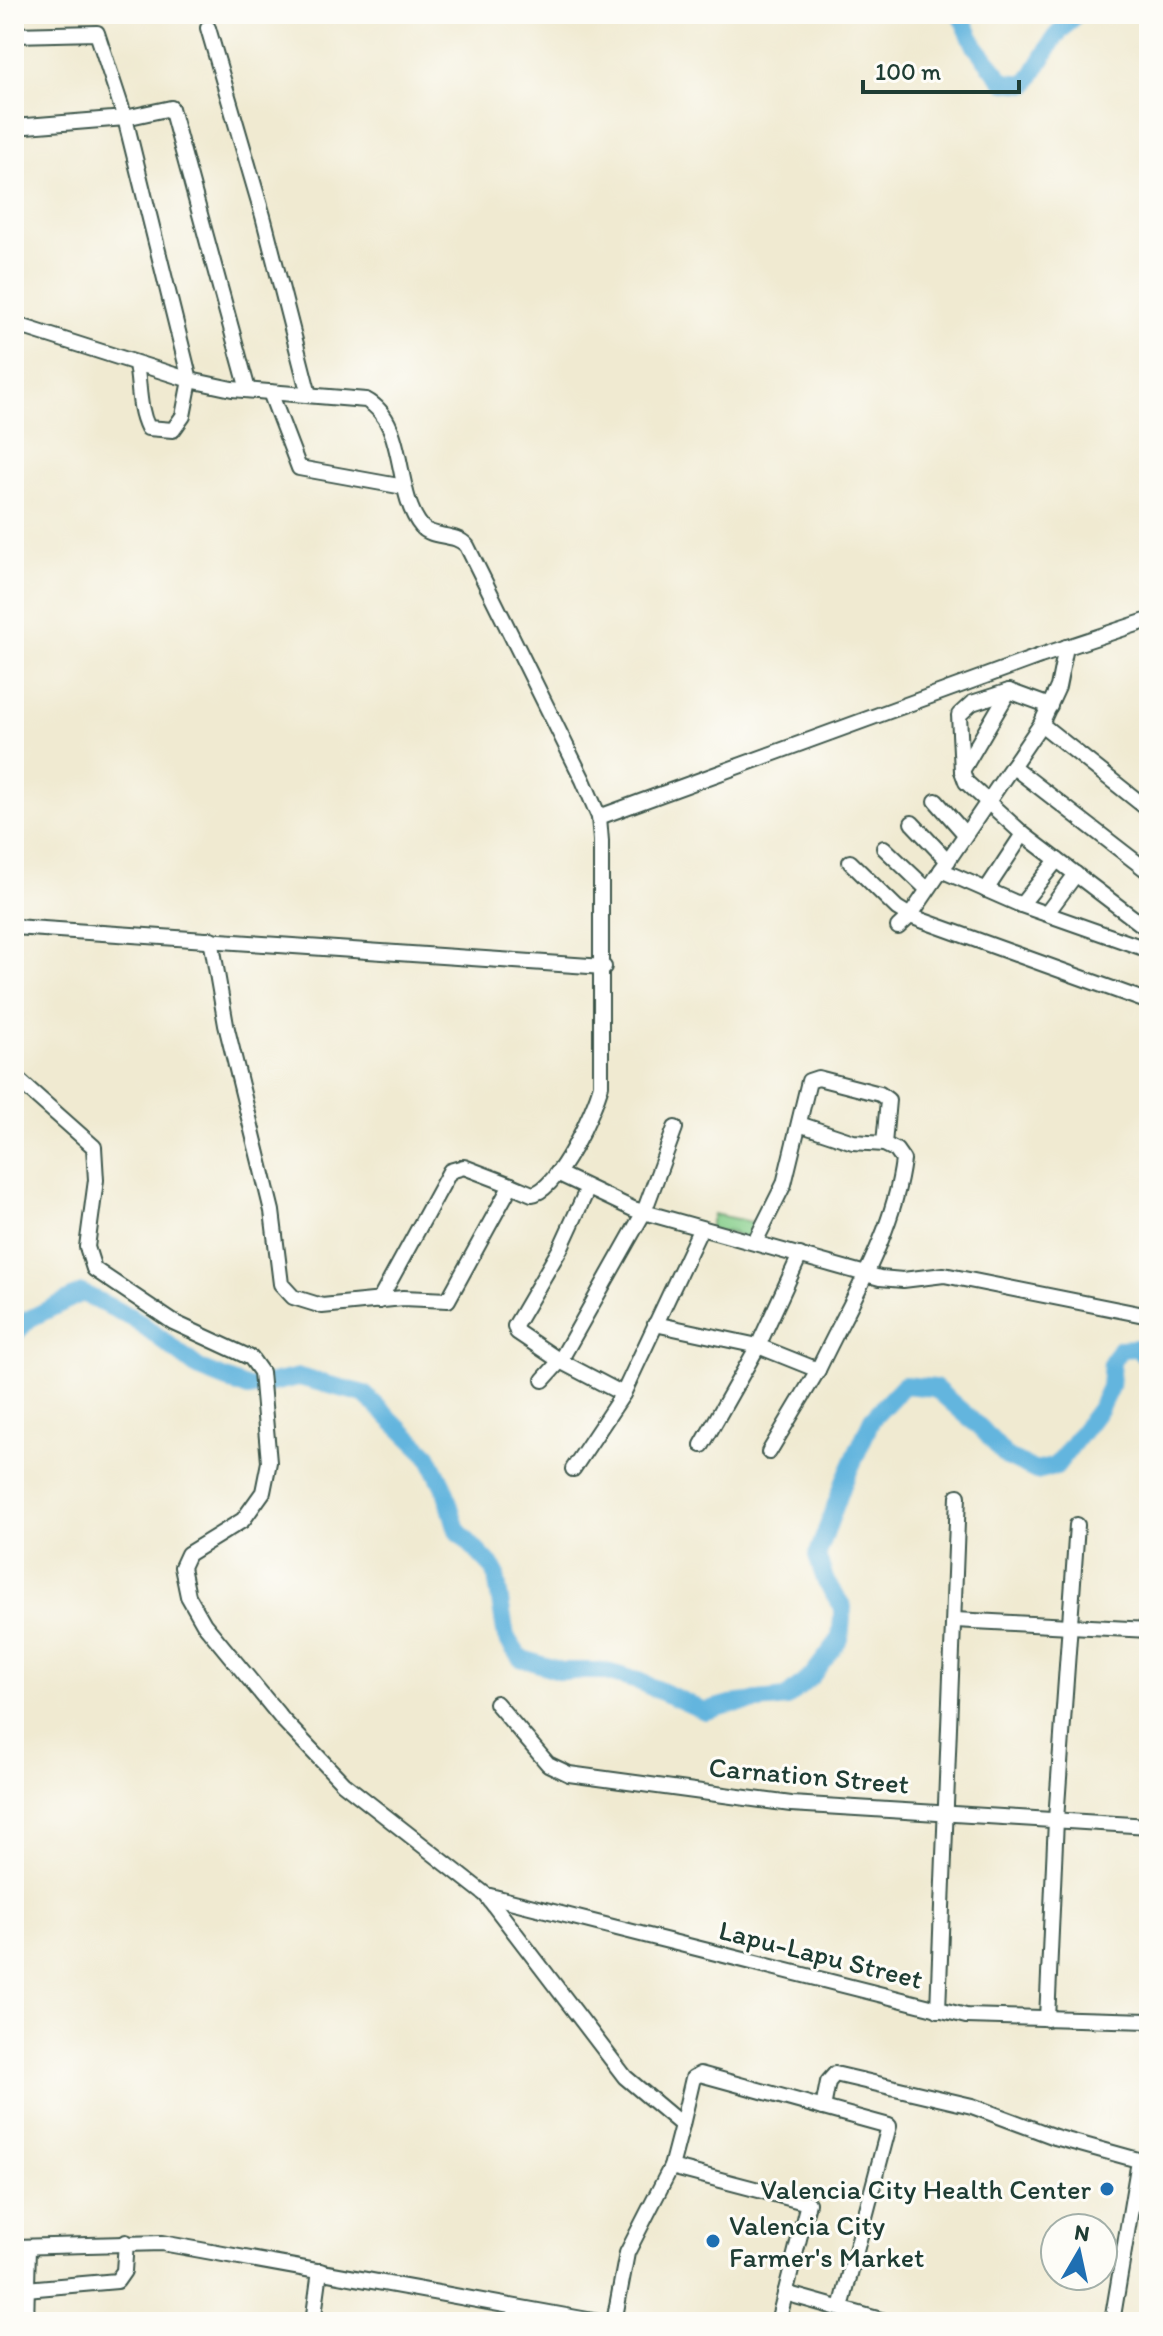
<svg xmlns="http://www.w3.org/2000/svg" width="1163" height="2336" viewBox="0 0 1163 2336" font-family="Itim,sans-serif">
  <defs>
    <pattern id="park-crowns" width="20" height="18" patternUnits="userSpaceOnUse" patternTransform="scale(2)"><rect width="20" height="18" fill="#85ce8a"/><path d="M2 6a3 3 0 1 1 6 0M12 15a3 3 0 1 1 6 0" fill="none" stroke="#6ca872"/></pattern>
  </defs>
  <rect width="100%" height="100%" fill="#fdfcf7"/>
  <filter id="ink" filterUnits="userSpaceOnUse"><feTurbulence type="fractalNoise" baseFrequency=".0125" numOctaves="2"/><feDisplacementMap in="SourceGraphic" scale="16" xChannelSelector="R" yChannelSelector="G"/><feConvolveMatrix kernelMatrix="1 2 1 2 8 2 1 2 1" color-interpolation-filters="sRGB"/></filter>
  <filter id="wash" filterUnits="userSpaceOnUse"><feTurbulence type="fractalNoise" baseFrequency=".006" numOctaves="4" result="noise"/><feDisplacementMap in="SourceGraphic" scale="32" xChannelSelector="R" yChannelSelector="G"/><feGaussianBlur stdDeviation="1.8" result="paint"/><feColorMatrix in="noise" values="0 0 0 0 0 0 0 0 0 0 0 0 0 0 0 0 0 1.4 0 .05"/><feComposite in="paint" operator="in"/></filter>
  <g filter="url(#wash)">
    <rect width="100%" height="100%" fill="#f0ead1"/>
    <!-- park -->
    <polygon fill="url(#park-crowns)" stroke="#52865f" stroke-width="2" points="713,1214 756,1223 751,1238 709,1229"/>
    <g fill="none" stroke-linecap="round" stroke-linejoin="round">
      <!-- river -->
      <g stroke="#63b5de" stroke-width="18">
        <polyline points="960,14 975,46 1004,82 1027,84 1055,37 1076,14"/>
        <polyline points="14,1335 29,1319 82,1293 135,1319 200,1369 248,1388 299,1377 364,1394 428,1455 445,1490 457,1530 495,1570 506,1637 520,1658 562,1671 603,1671 638,1681 705,1711 730,1704 786,1698 811,1677 840,1639 843,1607 826,1582 817,1556 844,1482 872,1419 904,1385 935,1388 981,1428 1007,1457 1036,1471 1056,1466 1100,1408 1110,1387 1112,1362 1120,1349 1136,1348 1149,1359"/>
      </g>
    </g>
  </g>
  <g filter="url(#ink)">
    <g fill="none" stroke-linecap="round" stroke-linejoin="round">
      <!-- minor casing -->
      <g stroke="#3e574c" stroke-width="18">
        <g id="minor">
          <polyline points="208,28 263,216 309,395"/>
          <polyline points="14,35 97,33 125,118 171,108 248,390"/>
          <path d="M14,127L125,118L190,380L183,416L173,430L148,428C138,408 140,386 136,364"/>
          <path d="M14,324L190,380L232,389L366,400C408,422 393,493 422,527C433,539 455,532 467,546L583,780L599,817L601,841V1085C595,1109 558,1191 532,1194L511,1185L448,1300L403,1298L322,1306L293,1297L281,1284L272,1211L226,1025L211,939"/>
          <polyline points="270,392 299,468 404,487"/>
          <polyline points="1050,706 1009,691 972,703 959,715 962,771 966,782 1023,834 1149,930"/>
          <polyline points="1041,724 1149,810"/>
          <polyline points="1012,766 1149,872"/>
          <polyline points="962,771 1009,691"/>
          <polyline points="936,801 965,834"/>
          <polyline points="599,817 1040,656 1149,620"/>
          <polyline points="912,823 948,861"/>
          <polyline points="884,848 927,889"/>
          <polyline points="850,862 897,908 910,916 1149,1002"/>
          <polyline points="941,870 1021,905 1149,950"/>
          <polyline points="986,890 1023,834"/>
          <polyline points="1021,905 1057,860"/>
          <polyline points="1047,913 1076,874"/>
          <polyline points="14,927 604,967"/>
          <polyline points="898,927 910,916 1041,724 1058,687 1066,647"/>
          <polyline points="14,1076 94,1147 96,1180 87,1247 94,1269 173,1322 251,1358 261,1372 269,1462 263,1492 243,1520 188,1554 182,1567 188,1596 204,1624 283,1720 343,1783 486,1895 625,2077 682,2125 671,2167 627,2253 614,2322"/>
          <polyline points="799,1124 853,1142 884,1144"/>
          <polyline points="557,1173 633,1209 880,1278 903,1280 944,1275 1149,1316"/>
          <polyline points="587,1190 560,1249 515,1326 517,1332 560,1361 623,1394"/>
          <polyline points="379,1301 450,1171 464,1167 511,1185"/>
          <path d="M655,1324L758,1346L818,1370C849,1304 894,1234 903,1160L896,1150L884,1144L888,1100L880,1094L818,1078L809,1081L784,1184L755,1242"/>
          <polyline points="543,1380 560,1361 644,1212 675,1128"/>
          <polyline points="702,1445 758,1346 800,1255"/>
          <polyline points="769,1452 818,1370"/>
          <polyline points="573,1469 623,1394 700,1230"/>
          <polyline points="955,1620 1149,1630"/>
          <polyline points="496,1703 548,1764 569,1774 791,1804 1149,1826"/>
          <polyline points="486,1895 966,2016 1149,2021"/>
          <polyline points="938,2010 958,1496"/>
          <polyline points="1047,2019 1056,1820 1077,1525"/>
          <polyline points="823,2108 828,2082 835,2074 972,2106 1055,2137 1149,2163"/>
          <polyline points="682,2125 693,2078 700,2074 889,2126 841,2308"/>
          <polyline points="671,2167 808,2203 778,2322"/>
          <polyline points="14,2247 162,2243 599,2322"/>
          <polyline points="26,2289 117,2281 124,2271 126,2242"/>
          <polyline points="785,2293 888,2322"/>
          <polyline points="26,2322 28,2248"/>
          <polyline points="313,2322 320,2271"/>
          <polyline points="1112,2322 1139,2161"/>
        </g>
      </g>
      <!-- minor -->
      <use href="#minor" stroke="#fff" stroke-width="14"/>
    </g>
  </g>
  <!-- markers -->
  <g fill="#1f6fb2" stroke="#fdfcf7" stroke-width="3">
    <circle cx="1107" cy="2189" r="8"/>
    <circle cx="713" cy="2241" r="8"/>
  </g>
  <g text-anchor="middle" stroke-width="6" stroke-linejoin="round" paint-order="stroke">
    <!-- street labels -->
    <g font-size="28" fill="#1f3d34" stroke="#fdfcf7">
      <text transform="translate(809 1775) rotate(5)" y="10">Carnation Street</text>
      <text transform="translate(821 1954) rotate(14)" y="10">Lapu-Lapu Street</text>
    </g>
    <!-- poi labels -->
    <g font-size="28" fill="#1f3d34" stroke="#fdfcf7" text-anchor="end">
      <text x="1091" y="2199">Valencia City Health Center</text>
      <text x="729" y="2235" text-anchor="start">Valencia City<tspan x="729" dy="32">Farmer's Market</tspan></text>
    </g>
  </g>
  <!-- margin -->
  <rect width="1163" height="2336" fill="none" stroke="#fdfcf7" stroke-width="48"/>
  <!-- north arrow -->
  <g transform="translate(1079 2252) rotate(9)"><circle r="38" fill="#fdfcf7" stroke="#a4b0a9" stroke-width="2"/>
  <path d="M0-6L14 30L0 20L-14 30Z" fill="#1f6fb2"/>
  <text y="-12" font-size="22" font-weight="bold" text-anchor="middle" fill="#1f3d34">N</text>
  </g>
  <!-- scale -->
  <path d="M863 80v12h156v-12" fill="none" stroke="#1f3d34" stroke-width="4"/>
  <text x="875" y="80" font-size="24" fill="#1f3d34" stroke="#fdfcf7" stroke-width="6" paint-order="stroke">100 m</text>
</svg>
